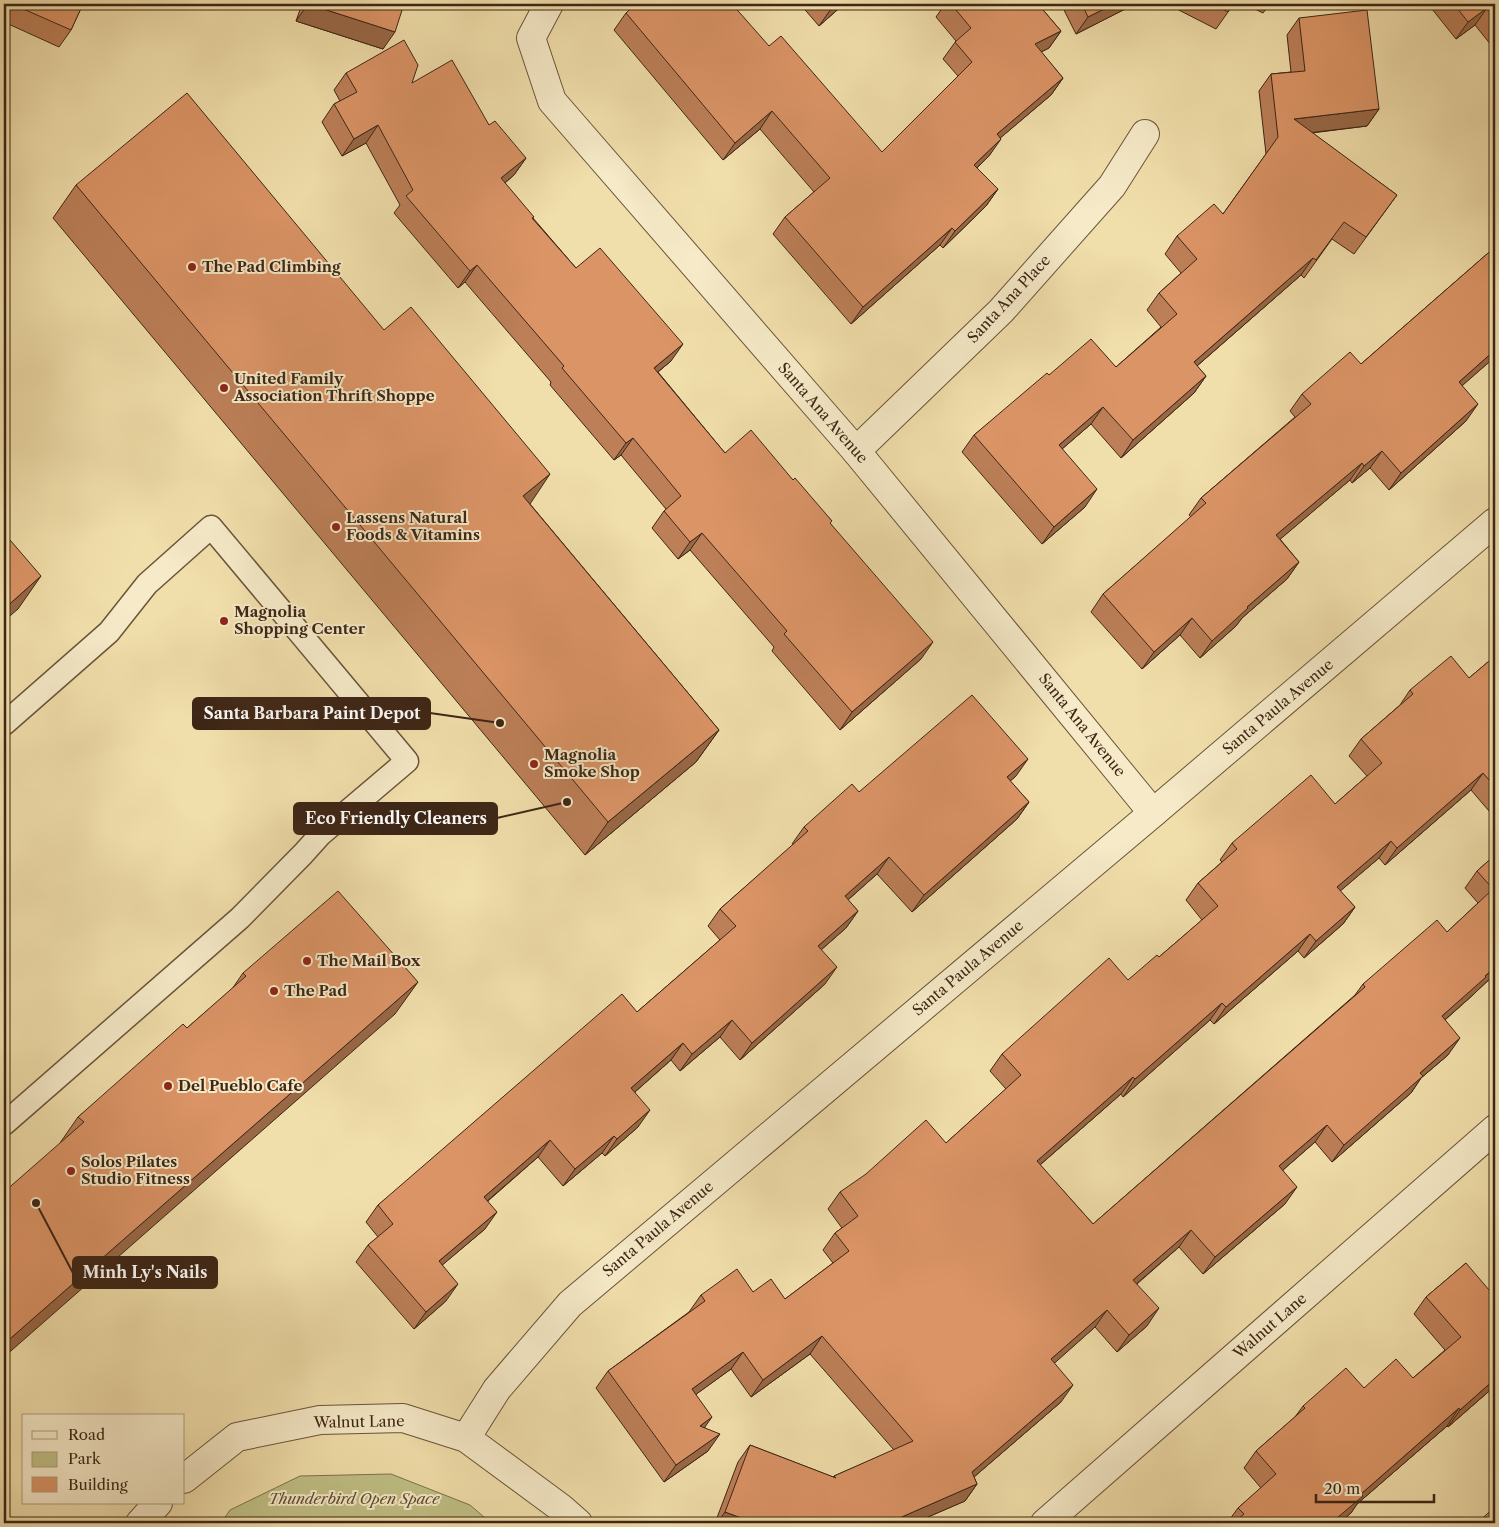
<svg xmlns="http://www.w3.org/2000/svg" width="1499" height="1527" viewBox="0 0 1499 1527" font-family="'Libre Caslon Text',serif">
  <rect width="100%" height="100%" fill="#f1dfab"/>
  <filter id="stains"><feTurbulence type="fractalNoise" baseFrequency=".004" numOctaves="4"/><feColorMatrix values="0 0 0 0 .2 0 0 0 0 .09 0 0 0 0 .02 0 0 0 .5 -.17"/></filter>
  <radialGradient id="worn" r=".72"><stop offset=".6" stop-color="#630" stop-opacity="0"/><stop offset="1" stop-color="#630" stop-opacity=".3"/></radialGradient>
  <!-- green -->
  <polygon fill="#c0c085" stroke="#7e734e" points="391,1474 470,1505 491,1523 221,1523 230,1510 300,1476"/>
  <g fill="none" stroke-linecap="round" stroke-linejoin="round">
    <!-- service casing -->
    <g stroke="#6a543b" stroke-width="25">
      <polyline id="service" points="4,724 109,632 147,584 211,527 407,761 321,834 303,854 240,918 4,1124"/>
    </g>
    <!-- minor casing -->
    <g stroke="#6a543b" stroke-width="30">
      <g id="minor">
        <polyline points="549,4 531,38 552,101 856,451 1153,813"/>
        <polyline points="856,451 1001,311 1112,186 1145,134"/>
        <polyline points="466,1438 497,1389 570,1304 1153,813 1495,522"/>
        <polyline points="184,1479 237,1437 320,1420 403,1418 466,1438 561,1508 578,1523"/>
        <polyline points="140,1523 158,1503"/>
        <polyline points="1045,1523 1495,1129"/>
      </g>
    </g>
    <!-- service -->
    <use href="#service" stroke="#f6eac8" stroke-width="22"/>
    <!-- minor -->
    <use href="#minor" stroke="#f6eac8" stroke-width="28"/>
  </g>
  <!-- wall -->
  <g fill="#bc7f58" stroke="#3d2616">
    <polygon points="4,4 83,4 71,30 59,47 4,22"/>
    <polygon points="302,4 404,4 383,49 296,21"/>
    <polygon points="800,4 844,4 819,26"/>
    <polygon points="945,4 1038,4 1061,31 1049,48 1041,52 1063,78 1051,95 1000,138 989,156 977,168 998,189 986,206 943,248 940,245 851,324 773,234 785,217 814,192 760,129 723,160 614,30 626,13 769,46 882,152 958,76 943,59 956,41 936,17"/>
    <polygon points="1061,4 1135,4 1076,34"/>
    <polygon points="1167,4 1233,4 1228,12 1216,29"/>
    <polygon points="1245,4 1270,4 1263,13"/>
    <polygon points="1428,4 1495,4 1495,50 1475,25 1456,39"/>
    <polygon points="1299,18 1379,109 1367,126 1312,133 1397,195 1354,254 1332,239 1304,278 1301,275 1197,366 1206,376 1194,393 1121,458 1091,424 1062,449 1085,507 1042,544 962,452 974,435 1049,375 1116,367 1161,327 1147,310 1159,293 1181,273 1165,254 1177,236 1223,214 1266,154 1259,91 1271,74 1291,72 1287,35"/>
    <polygon points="346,73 412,83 489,125 526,158 514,175 505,183 533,218 576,268 671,361 658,372 725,453 793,480 832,521 830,523 921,659 840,730 772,651 774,647 690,550 678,559 652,528 664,511 666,509 621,455 614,460 550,385 551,382 465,282 458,288 394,213 400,205 366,143 342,156 322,122 334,104 340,101 334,90"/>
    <polygon points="76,185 530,504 719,730 696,762 585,855 53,218"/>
    <polygon points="1495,247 1495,357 1462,385 1466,421 1389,490 1370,468 1352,483 1350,480 1280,539 1299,562 1287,579 1242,618 1236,626 1200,658 1180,635 1142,669 1091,612 1103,594 1191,517 1189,515 1201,498 1295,417 1290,411 1302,394 1361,364"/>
    <polygon points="1495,656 1495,818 1471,790 1385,865 1379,858 1340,891 1355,907 1343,924 1304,958 1298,951 1214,1024 1210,1020 1123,1097 1121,1094 1040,1165 1093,1224 1355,995 1363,984 1447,932 1478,903 1465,888 1477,871 1495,855 1495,974 1478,990 1474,994 1445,1020 1448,1055 1421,1078 1411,1093 1332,1162 1315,1142 1283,1170 1285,1204 1203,1274 1179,1247 1137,1284 1147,1326 1117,1352 1095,1327 1054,1363 1061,1402 974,1477 977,1484 965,1501 914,1523 715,1523 738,1462 750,1445 833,1477 834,1476 894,1450 810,1354 751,1397 731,1369 696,1394 705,1428 708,1451 664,1482 596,1388 608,1371 689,1312 701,1295 753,1292 785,1299 833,1263 823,1250 835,1233 842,1228 828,1209 840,1192 946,1143 1006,1089 990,1071 1002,1054 1128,980 1159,957 1202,920 1186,900 1198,883 1222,862 1220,860 1232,843 1335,804 1367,776 1349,756 1361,739 1400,705 1410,690 1469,678"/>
    <polygon points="1016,776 1010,781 1029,802 1017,819 912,912 877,874 848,900 858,911 846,928 821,950 825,984 740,1060 720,1037 680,1071 671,1060 635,1092 638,1127 605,1156 602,1153 563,1186 538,1157 488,1201 485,1229 442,1265 446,1301 414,1329 356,1262 368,1245 378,1237 366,1222 378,1205 637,1012 720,940 708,926 720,909 793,845 792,844 804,827 859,792"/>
    <polygon points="243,973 395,1014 60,1143 78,1117 187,1028 232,989"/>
    <polygon points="1466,1263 1495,1386 1448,1427 1447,1426 1357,1504 1351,1513 1339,1523 1227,1523 1238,1508 1261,1488 1244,1468 1256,1451 1295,1417 1303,1406 1364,1388 1413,1378 1445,1350 1414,1314 1426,1297"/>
  </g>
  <!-- shaded-wall -->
  <g fill="#996847" stroke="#3d2616">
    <polygon points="308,4 395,32 383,49 296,21"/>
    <polygon points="836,4 844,4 819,26 831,9"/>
    <polygon points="1114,4 1135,4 1076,34 1088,17"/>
    <polygon points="1487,8 1475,25 1456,39 1468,22"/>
    <polygon points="1061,31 1049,48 1023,61 1035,44"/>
    <polygon points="1063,78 1051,95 985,151 997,134"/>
    <polygon points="1379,109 1367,126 1282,136 1294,119"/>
    <polygon points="772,111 760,129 723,160 735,143"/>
    <polygon points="378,125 366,143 342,156 354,139"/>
    <polygon points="1001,139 989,156 962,182 974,165"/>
    <polygon points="526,158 514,175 489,196 501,178"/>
    <polygon points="998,189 986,206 943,248 955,231"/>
    <polygon points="952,228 940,245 851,324 863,307"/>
    <polygon points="1313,258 1301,275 1182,379 1194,362"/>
    <polygon points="477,265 465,282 458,288 470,271"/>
    <polygon points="683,344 671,361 642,385 654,368"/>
    <polygon points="1495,350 1495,357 1447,399 1459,382"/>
    <polygon points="1206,376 1194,393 1121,458 1133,440"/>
    <polygon points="1478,404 1466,421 1389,490 1401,473"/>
    <polygon points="1103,407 1091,424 1047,462 1059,445"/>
    <polygon points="633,438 621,455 614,460 626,443"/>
    <polygon points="1382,451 1370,468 1352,483 1364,466"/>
    <polygon points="1362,463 1350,480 1264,553 1276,535"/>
    <polygon points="550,474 528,507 523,496"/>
    <polygon points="1097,489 1085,507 1042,544 1054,527"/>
    <polygon points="702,533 690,550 678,559 690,542"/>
    <polygon points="1299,562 1287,579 1242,618 1236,626 1200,658 1212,641 1247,607"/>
    <polygon points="41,576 18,609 4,621 4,609"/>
    <polygon points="1192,618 1180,635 1142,669 1154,652"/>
    <polygon points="933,642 921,659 840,730 852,712"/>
    <polygon points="719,730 696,762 585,855 608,822"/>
    <polygon points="1028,759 1016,776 995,794 1007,777"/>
    <polygon points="1483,773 1471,790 1385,865 1397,848"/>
    <polygon points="1029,802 1017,819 912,912 924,895"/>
    <polygon points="1391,841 1379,858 1325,904 1337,887"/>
    <polygon points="889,857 877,874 833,913 845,896"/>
    <polygon points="1355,907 1343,924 1304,958 1316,941"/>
    <polygon points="858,911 846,928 806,963 818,946"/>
    <polygon points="1310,934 1298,951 1214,1024 1226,1007"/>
    <polygon points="837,967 825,984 740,1060 752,1043"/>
    <polygon points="1495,967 1495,974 1478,990 1474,994 1430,1033 1442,1016"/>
    <polygon points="418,982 395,1014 4,1357 4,1344"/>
    <polygon points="1222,1003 1210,1020 1123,1097 1135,1079"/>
    <polygon points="732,1020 720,1037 680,1071 692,1054"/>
    <polygon points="1460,1038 1448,1055 1421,1078 1411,1093 1332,1162 1344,1145 1420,1073"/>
    <polygon points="683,1043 671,1060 619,1106 631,1088"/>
    <polygon points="1133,1077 1121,1094 1025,1178 1037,1161"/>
    <polygon points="650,1110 638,1127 605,1156 617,1139"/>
    <polygon points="1327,1125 1315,1142 1267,1184 1279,1166"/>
    <polygon points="614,1136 602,1153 563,1186 575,1169"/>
    <polygon points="550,1140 538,1157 472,1214 484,1197"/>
    <polygon points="1297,1187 1285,1204 1203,1274 1215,1257"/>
    <polygon points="497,1212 485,1229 427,1278 439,1261"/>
    <polygon points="1191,1230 1179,1247 1121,1297 1133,1280"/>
    <polygon points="458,1284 446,1301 414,1329 426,1312"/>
    <polygon points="1159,1308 1147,1326 1117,1352 1129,1335"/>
    <polygon points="1107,1310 1095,1327 1039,1377 1051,1359"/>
    <polygon points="822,1336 810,1354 751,1397 763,1380"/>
    <polygon points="743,1352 731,1369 680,1406 692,1389"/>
    <polygon points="1495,1379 1495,1386 1448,1427 1460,1410"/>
    <polygon points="1073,1385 1061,1402 960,1489 972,1472"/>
    <polygon points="1459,1408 1447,1426 1357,1504 1351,1513 1339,1523 1331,1523 1361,1494"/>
    <polygon points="712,1417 700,1434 700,1426"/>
    <polygon points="720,1434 708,1451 664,1482 676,1465"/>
    <polygon points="977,1484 965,1501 914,1523 888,1523"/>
    <polygon points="725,1512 755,1523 717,1523"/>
  </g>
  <!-- building -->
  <g fill="#db9466" stroke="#3d2616">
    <polygon points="12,4 83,4 71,30"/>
    <polygon points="308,4 404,4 395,32"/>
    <polygon points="636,4 732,4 769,46 781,36 882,152 972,62 955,42 971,28 951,4 1038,4 1061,31 1035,44 1063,78 997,134 1001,139 974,165 998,189 955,231 952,228 863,307 785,217 830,178 772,111 735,143 626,13"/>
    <polygon points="826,4 836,4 831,9"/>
    <polygon points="1082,4 1114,4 1088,17"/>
    <polygon points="1212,4 1233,4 1228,12"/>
    <polygon points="1454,4 1495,4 1495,18 1487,8 1468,22"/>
    <polygon points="1367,10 1379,109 1294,119 1397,195 1366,237 1344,222 1316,260 1313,258 1194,362 1206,376 1133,440 1103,407 1059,445 1097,489 1054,527 974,435 1047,373 1049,375 1091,339 1116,367 1177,314 1159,293 1197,259 1177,236 1214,204 1223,214 1278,137 1271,74 1305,71 1299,18"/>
    <polygon points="404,40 418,65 412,83 452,60 489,125 495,121 526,158 501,178 534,217 532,218 576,268 600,248 683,344 654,368 725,453 751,430 793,480 795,478 832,521 830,523 933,642 852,712 784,634 787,631 702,533 690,542 664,511 681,496 633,438 626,443 562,368 564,366 477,265 470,271 406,196 413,190 378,125 354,139 334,104 357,92 346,73"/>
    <polygon points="187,93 384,330 411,307 550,474 523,496 719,730 608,822 76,185"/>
    <polygon points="1495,247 1495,350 1459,382 1478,404 1401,473 1382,451 1364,466 1362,463 1276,535 1299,562 1247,607 1248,608 1212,641 1192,618 1154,652 1103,594 1206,503 1201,498 1311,404 1302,394 1350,352 1361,364"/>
    <polygon points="4,533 41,576 4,609"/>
    <polygon points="1451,656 1469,678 1495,656 1495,787 1483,773 1397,848 1391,841 1337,887 1355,907 1316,941 1310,934 1226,1007 1222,1003 1135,1079 1133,1077 1037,1161 1093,1224 1365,987 1363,984 1437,920 1447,932 1493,889 1477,871 1495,855 1495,967 1485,976 1486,977 1442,1016 1460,1038 1420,1073 1423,1076 1344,1145 1327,1125 1279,1166 1297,1187 1215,1257 1191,1230 1133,1280 1159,1308 1129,1335 1107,1310 1051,1359 1073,1385 972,1472 977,1484 888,1523 755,1523 725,1512 750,1445 836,1478 834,1476 913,1441 822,1336 763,1380 743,1352 692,1389 712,1417 700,1426 720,1434 676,1465 608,1371 705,1301 701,1295 737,1269 753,1292 771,1279 785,1299 849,1251 835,1233 858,1216 840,1192 866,1174 926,1120 946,1143 1021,1075 1002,1054 1109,958 1128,980 1157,955 1159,957 1218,906 1198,883 1237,849 1232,843 1311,775 1335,804 1382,763 1361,739 1413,694 1410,690"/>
    <polygon points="972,695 1028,759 1007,777 1029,802 924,895 889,857 845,896 858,911 818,946 837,967 752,1043 732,1020 692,1054 683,1043 631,1088 650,1110 617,1139 614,1136 575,1169 550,1140 484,1197 497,1212 439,1261 458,1284 426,1312 368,1245 393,1224 378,1205 622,994 637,1012 736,926 720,909 808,831 804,827 852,784 859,792"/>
    <polygon points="338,891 418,982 4,1344 4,1192 84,1122 78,1117 183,1024 187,1028 246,976 243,973"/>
    <polygon points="1466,1263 1495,1297 1495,1379 1460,1410 1459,1408 1361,1494 1363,1496 1331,1523 1233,1523 1244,1514 1238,1508 1276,1474 1256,1451 1305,1408 1303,1406 1346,1368 1364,1388 1396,1359 1413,1378 1461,1337 1426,1297"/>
    <polygon points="1495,1507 1495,1523 1477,1523"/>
  </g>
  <!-- markers -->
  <g fill="#8f2418" stroke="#f6eac8" stroke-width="2">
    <circle cx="192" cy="267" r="5"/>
    <circle cx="224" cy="388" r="5"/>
    <circle cx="336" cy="527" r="5"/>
    <circle cx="224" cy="621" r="5"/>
    <circle cx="534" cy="764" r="5"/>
    <circle cx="307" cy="961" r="5"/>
    <circle cx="274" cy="991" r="5"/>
    <circle cx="168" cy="1086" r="5"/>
    <circle cx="71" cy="1171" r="5"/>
  </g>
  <g text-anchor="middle" stroke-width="4" stroke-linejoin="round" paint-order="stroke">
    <!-- poi labels -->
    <g font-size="15" font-weight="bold" fill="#3d2616" stroke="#f6eac8" text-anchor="start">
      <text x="202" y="272">The Pad Climbing</text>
      <text x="234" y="384">United Family<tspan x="234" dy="17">Association Thrift Shoppe</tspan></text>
      <text x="346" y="523">Lassens Natural<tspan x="346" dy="17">Foods &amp; Vitamins</tspan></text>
      <text x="234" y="617">Magnolia<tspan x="234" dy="17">Shopping Center</tspan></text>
      <text x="544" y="760">Magnolia<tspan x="544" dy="17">Smoke Shop</tspan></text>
      <text x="317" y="966">The Mail Box</text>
      <text x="284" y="996">The Pad</text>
      <text x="178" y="1091">Del Pueblo Cafe</text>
      <text x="81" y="1167">Solos Pilates<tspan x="81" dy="17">Studio Fitness</tspan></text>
    </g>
    <!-- street labels -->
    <g font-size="15" fill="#3d2616" stroke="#f6eac8">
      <text transform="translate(1009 299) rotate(-47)" y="5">Santa Ana Place</text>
      <text transform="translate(823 413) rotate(49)" y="5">Santa Ana Avenue</text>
      <text transform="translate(1278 707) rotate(-40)" y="5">Santa Paula Avenue</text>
      <text transform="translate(1082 725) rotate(51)" y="5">Santa Ana Avenue</text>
      <text transform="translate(968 968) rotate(-40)" y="5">Santa Paula Avenue</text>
      <text transform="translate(658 1229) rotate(-40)" y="5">Santa Paula Avenue</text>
      <text transform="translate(1270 1326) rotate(-41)" y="5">Walnut Lane</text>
      <text transform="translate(359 1422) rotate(-1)" y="5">Walnut Lane</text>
    </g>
    <!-- park labels -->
    <g font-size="15" font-style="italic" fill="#5e4c32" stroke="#f6eac8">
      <text x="354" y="1504">Thunderbird Open Space</text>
    </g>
  </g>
  <!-- callouts -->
  <path fill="none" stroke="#3d2616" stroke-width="2" d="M500 723L430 713M567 802L497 818M36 1203L73 1273"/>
  <g fill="#3d2616" stroke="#f6eac8" stroke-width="2">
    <circle cx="500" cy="723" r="5"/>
    <circle cx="567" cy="802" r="5"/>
    <circle cx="36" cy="1203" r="5"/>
  </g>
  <g fill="#3d2616" stroke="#3d2616" stroke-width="2">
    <rect x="193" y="698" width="237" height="31" rx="5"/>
    <rect x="294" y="803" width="203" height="31" rx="5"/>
    <rect x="73" y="1257" width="144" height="31" rx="5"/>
  </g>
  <g font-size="16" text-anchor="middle" font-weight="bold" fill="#fff">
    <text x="312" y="719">Santa Barbara Paint Depot</text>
    <text x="396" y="824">Eco Friendly Cleaners</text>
    <text x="145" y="1278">Minh Ly's Nails</text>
  </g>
  <!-- margin -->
  <rect width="1499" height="1527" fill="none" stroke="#f1dfab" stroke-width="20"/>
  <rect x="5" y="5" width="1489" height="1517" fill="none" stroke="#3d2616" stroke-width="2.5"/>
  <rect x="10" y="10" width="1479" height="1507" fill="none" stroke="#3d2616"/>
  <!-- legend -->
  <rect x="22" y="1414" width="162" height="90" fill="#f6eac8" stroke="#ac9c81"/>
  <rect x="32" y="1431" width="25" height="8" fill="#f6eac8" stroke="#ac9c81"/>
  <text x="68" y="1440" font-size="15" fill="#3d2616">Road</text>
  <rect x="32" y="1452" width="25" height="15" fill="#c0c085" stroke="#ac9c81"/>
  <text x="68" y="1464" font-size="15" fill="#3d2616">Park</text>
  <rect x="32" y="1477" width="25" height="15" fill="#db9466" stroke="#ac9c81"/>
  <text x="68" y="1490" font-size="15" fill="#3d2616">Building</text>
  <!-- scale -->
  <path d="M1316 1494v8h118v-8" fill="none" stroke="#3d2616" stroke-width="2.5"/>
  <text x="1324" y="1494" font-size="15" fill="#3d2616" stroke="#f6eac8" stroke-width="4" paint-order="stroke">20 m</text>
  <rect width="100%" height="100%" filter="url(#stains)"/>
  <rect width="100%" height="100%" fill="url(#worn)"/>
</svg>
